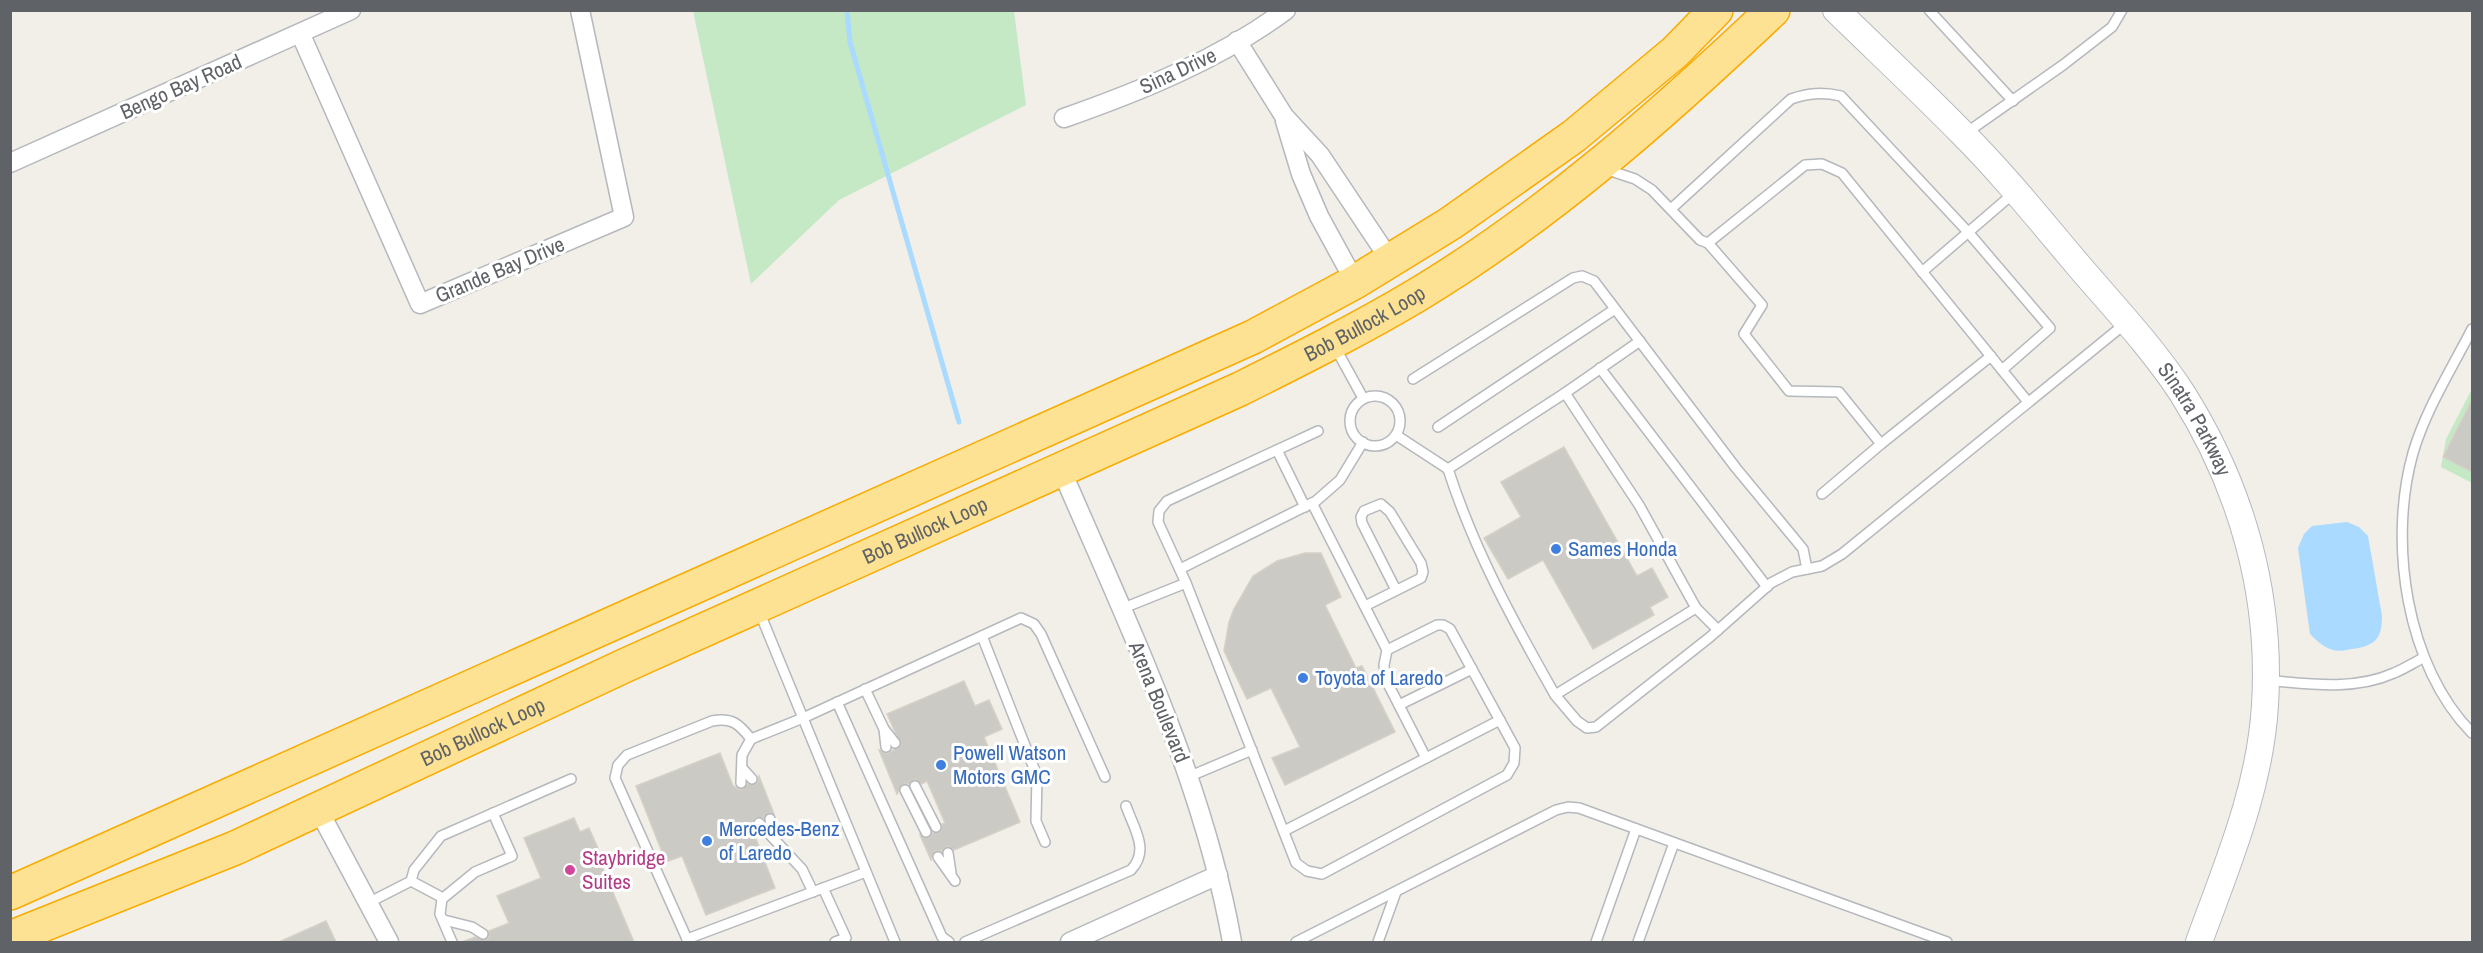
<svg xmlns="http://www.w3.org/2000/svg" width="2483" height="953" viewBox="0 0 2483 953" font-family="'Archivo Narrow',sans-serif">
  <rect width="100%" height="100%" fill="#f1efe8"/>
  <!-- green -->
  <g fill="#c5e8c5">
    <polygon points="693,11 1014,11 1026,105 839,200 751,284"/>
    <polygon points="2472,389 2472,483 2441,467 2446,439"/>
  </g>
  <!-- water -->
  <path fill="#aadaff" d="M2347,522L2359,527L2368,536L2382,616C2382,640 2374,646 2352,649C2346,650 2339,652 2333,650C2323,647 2317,641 2310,634L2298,548L2304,534L2312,526Z"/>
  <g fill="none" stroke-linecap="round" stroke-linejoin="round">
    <!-- stream -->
    <polyline stroke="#aadaff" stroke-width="5" points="847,10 850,42 959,422"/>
  </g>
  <!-- building -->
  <g fill="#cccac5" stroke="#d6d1c6" stroke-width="1.5">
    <polygon points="2472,400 2472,472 2443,457"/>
    <polygon points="1564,447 1637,576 1652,568 1668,597 1650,607 1654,615 1593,649 1543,560 1508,579 1484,538 1521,517 1501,482"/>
    <polygon points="1305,553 1321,553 1341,597 1325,605 1356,668 1362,666 1395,732 1285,785 1272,758 1300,747 1271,688 1247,699 1224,651 1229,622 1234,609 1253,576 1277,561"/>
    <polygon points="964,681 975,706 989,700 1002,729 984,737 1020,822 954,850 948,846 942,851 935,851 931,860 920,835 928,838 933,833 941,831 942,824 945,823 927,781 921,784 915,779 909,784 903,784 897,794 879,750 887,754 901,745 887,714"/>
    <polygon points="720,753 733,786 741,790 748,784 754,785 758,782 759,776 774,814 768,813 763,818 755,818 751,826 775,888 706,915 682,856 666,862 636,786"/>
    <polygon points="574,818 580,832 589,828 600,853 597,855 634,942 462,942 475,937 486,940 489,937 489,931 509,923 497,896 541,878 524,838"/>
    <polygon points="326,921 336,942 279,942"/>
  </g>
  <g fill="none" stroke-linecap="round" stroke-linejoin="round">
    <!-- lane casing -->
    <g stroke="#b5b8bc" stroke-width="12">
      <g id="lane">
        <polyline points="1929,10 2013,101"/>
        <polyline points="1966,133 2063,65 2112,27 2122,10"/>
        <polyline points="1605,169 1635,179 1652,190 1700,240 1708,243 1805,165 1822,164 1842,173 2028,402"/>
        <path d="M1671,209L1791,99C1809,93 1822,92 1841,96L1968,232L2050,328L2002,370"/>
        <polyline points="1708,243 1762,305 1744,334 1789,391 1839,392 1881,444 1822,494"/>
        <polyline points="1922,272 2015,192"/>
        <path d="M2472,329C2451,370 2426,409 2413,453C2388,542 2406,666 2472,733"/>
        <polyline points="1335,347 1363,398"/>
        <polyline points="1600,368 1767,587"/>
        <polyline points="1413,379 1573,278 1582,276 1594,281 1736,468 1803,549 1807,569"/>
        <polyline points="1565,393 1640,341"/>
        <circle cx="1375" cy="421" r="25"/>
        <polyline points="1438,427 1615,309"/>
        <polyline points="1396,435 1448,469 1565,393 1639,505 1696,608 1555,695 1577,721 1587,728 1596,727 1710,637 1771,583 1792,572 1822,566 1842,554 2126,323"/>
        <polyline points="1881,444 1991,356"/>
        <polyline points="1277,450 1305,507"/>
        <path d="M1448,469C1474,550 1513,621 1555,695"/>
        <polyline points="1312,503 1387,650 1384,665 1385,678 1426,758"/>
        <polyline points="1180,569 1316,501 1340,480 1363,442"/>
        <polyline points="1186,583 1158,522 1159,511 1167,501 1318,431"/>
        <polyline points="1365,606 1421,578 1423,572 1421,563 1390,512 1381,504 1364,511 1361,517 1362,523 1396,590"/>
        <polyline points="1696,608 1718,630"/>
        <polyline points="1121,609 1186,583 1296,863 1307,871 1322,874 1507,775 1514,763 1515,748 1450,629 1443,625 1437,625 1387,650"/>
        <polyline points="759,611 895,942"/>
        <polyline points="982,636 1037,776 1036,821 1045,842"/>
        <path d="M2266,680C2308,684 2354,691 2394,673C2404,669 2413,663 2423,658"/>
        <polyline points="865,689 884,729 895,743"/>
        <polyline points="837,702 942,937 949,942"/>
        <polyline points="1399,705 1472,669"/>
        <polyline points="884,729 886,747"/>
        <polyline points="743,769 752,779"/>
        <polyline points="1188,777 1252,750"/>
        <polyline points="741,783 742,755 751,739"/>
        <polyline points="915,786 936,827"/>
        <polyline points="905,790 926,832"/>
        <polyline points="770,819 773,836"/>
        <polyline points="759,823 802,869 813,892"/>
        <polyline points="1284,831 1500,720"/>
        <polyline points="948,853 951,873"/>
        <polyline points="938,857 955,881"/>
        <polyline points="411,881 443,898"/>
        <polyline points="823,888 846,938 835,942"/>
        <polyline points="368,903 411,881 414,870 441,836 571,779"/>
        <polyline points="444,920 472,927 483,934"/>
        <path d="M687,939L615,778L618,765L627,755L712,721C732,717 739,724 751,739L803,718L1021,618L1034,624L1041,634L1105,777"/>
        <polyline points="452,942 440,914 442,899 475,872 512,856 493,813"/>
        <polyline points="688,942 687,939 866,872"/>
        <path d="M965,942L1131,870C1150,850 1134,829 1126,806"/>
        <polyline points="1296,942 1556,810 1568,807 1579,808 1947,942"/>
        <polyline points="1378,942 1396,892"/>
        <polyline points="1596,942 1636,829"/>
        <polyline points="1638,942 1674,843"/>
      </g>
    </g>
    <!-- street casing -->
    <g stroke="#b5b8bc" stroke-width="21">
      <g id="street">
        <polyline points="301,35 420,304 624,217 580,10"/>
        <polyline points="1237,41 1284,116 1320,155 1390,260"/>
        <path d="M1064,118C1141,91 1220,59 1286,10"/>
        <polyline points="1285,121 1301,174 1319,216 1355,282"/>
        <polyline points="10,163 351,10"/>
        <path d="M1061,469C1127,623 1203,777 1232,942"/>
        <polyline points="318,809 389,942"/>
        <polyline points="1070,942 1218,875"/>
      </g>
    </g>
    <!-- secondary casing -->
    <g stroke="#b6babf" stroke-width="28">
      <g id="secondary">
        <path id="s1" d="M1836,10C1878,51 1921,91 1962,133C2003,174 2040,220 2078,265C2113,306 2152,347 2182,393C2241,486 2272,594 2265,705C2260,789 2227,865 2199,942"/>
      </g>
    </g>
    <!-- highway casing -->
    <g stroke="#f9ab00" stroke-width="36">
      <g id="highway">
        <polyline points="10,893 1253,337 1355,282 1451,223 1574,136 1675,52 1716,10"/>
        <path id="s2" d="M10,938L235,848L626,665L1240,389C1300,359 1360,329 1417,295C1548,216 1662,115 1773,10"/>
      </g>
    </g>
    <!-- lane -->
    <use href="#lane" stroke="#fff" stroke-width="9"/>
    <!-- street -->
    <use href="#street" stroke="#fff" stroke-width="18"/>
    <!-- secondary -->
    <use href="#secondary" stroke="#fff" stroke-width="26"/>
    <!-- highway -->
    <use href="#highway" stroke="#fde293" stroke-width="33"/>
  </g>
  <!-- markers -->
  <g fill="#3f7fe0" stroke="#fff" stroke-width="2">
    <circle cx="1556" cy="549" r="6"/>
    <circle cx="1303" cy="678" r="6"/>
    <circle cx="941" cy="765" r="6"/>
    <circle cx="707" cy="841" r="6"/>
  </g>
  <circle fill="#d1479c" stroke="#fff" stroke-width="2" cx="570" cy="870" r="6"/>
  <g text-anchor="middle" stroke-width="6" stroke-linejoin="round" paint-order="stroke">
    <!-- street labels -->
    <g font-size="21" fill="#5f6368" stroke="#fff">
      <text transform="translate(1178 71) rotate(-25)" y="7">Sina Drive</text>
      <text transform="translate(181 87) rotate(-24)" y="7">Bengo Bay Road</text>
      <text transform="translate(500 270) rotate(-23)" y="7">Grande Bay Drive</text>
      <text dy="7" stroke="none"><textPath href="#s2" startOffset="1488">Bob Bullock Loop</textPath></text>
      <text dy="7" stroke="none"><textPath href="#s1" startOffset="546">Sinatra Parkway</textPath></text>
      <text dy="7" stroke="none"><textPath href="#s2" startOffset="1002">Bob Bullock Loop</textPath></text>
      <text transform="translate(1159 702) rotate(68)" y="7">Arena Boulevard</text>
      <text dy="7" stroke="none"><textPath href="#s2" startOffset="516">Bob Bullock Loop</textPath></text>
    </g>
    <!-- shop labels -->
    <g font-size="21" fill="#366cbe" stroke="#fff" text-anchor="start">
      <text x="1568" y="556">Sames Honda</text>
      <text x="1315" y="685">Toyota of Laredo</text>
      <text x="953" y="760">Powell Watson<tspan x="953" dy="24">Motors GMC</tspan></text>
      <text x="719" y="836">Mercedes-Benz<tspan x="719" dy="24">of Laredo</tspan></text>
    </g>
    <!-- hotel labels -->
    <g font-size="21" fill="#b23c85" stroke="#fff" text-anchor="start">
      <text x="582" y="865">Staybridge<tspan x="582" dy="24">Suites</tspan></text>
    </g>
  </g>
  <!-- border -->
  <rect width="2483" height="953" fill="none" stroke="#5f6368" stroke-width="24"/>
</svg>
